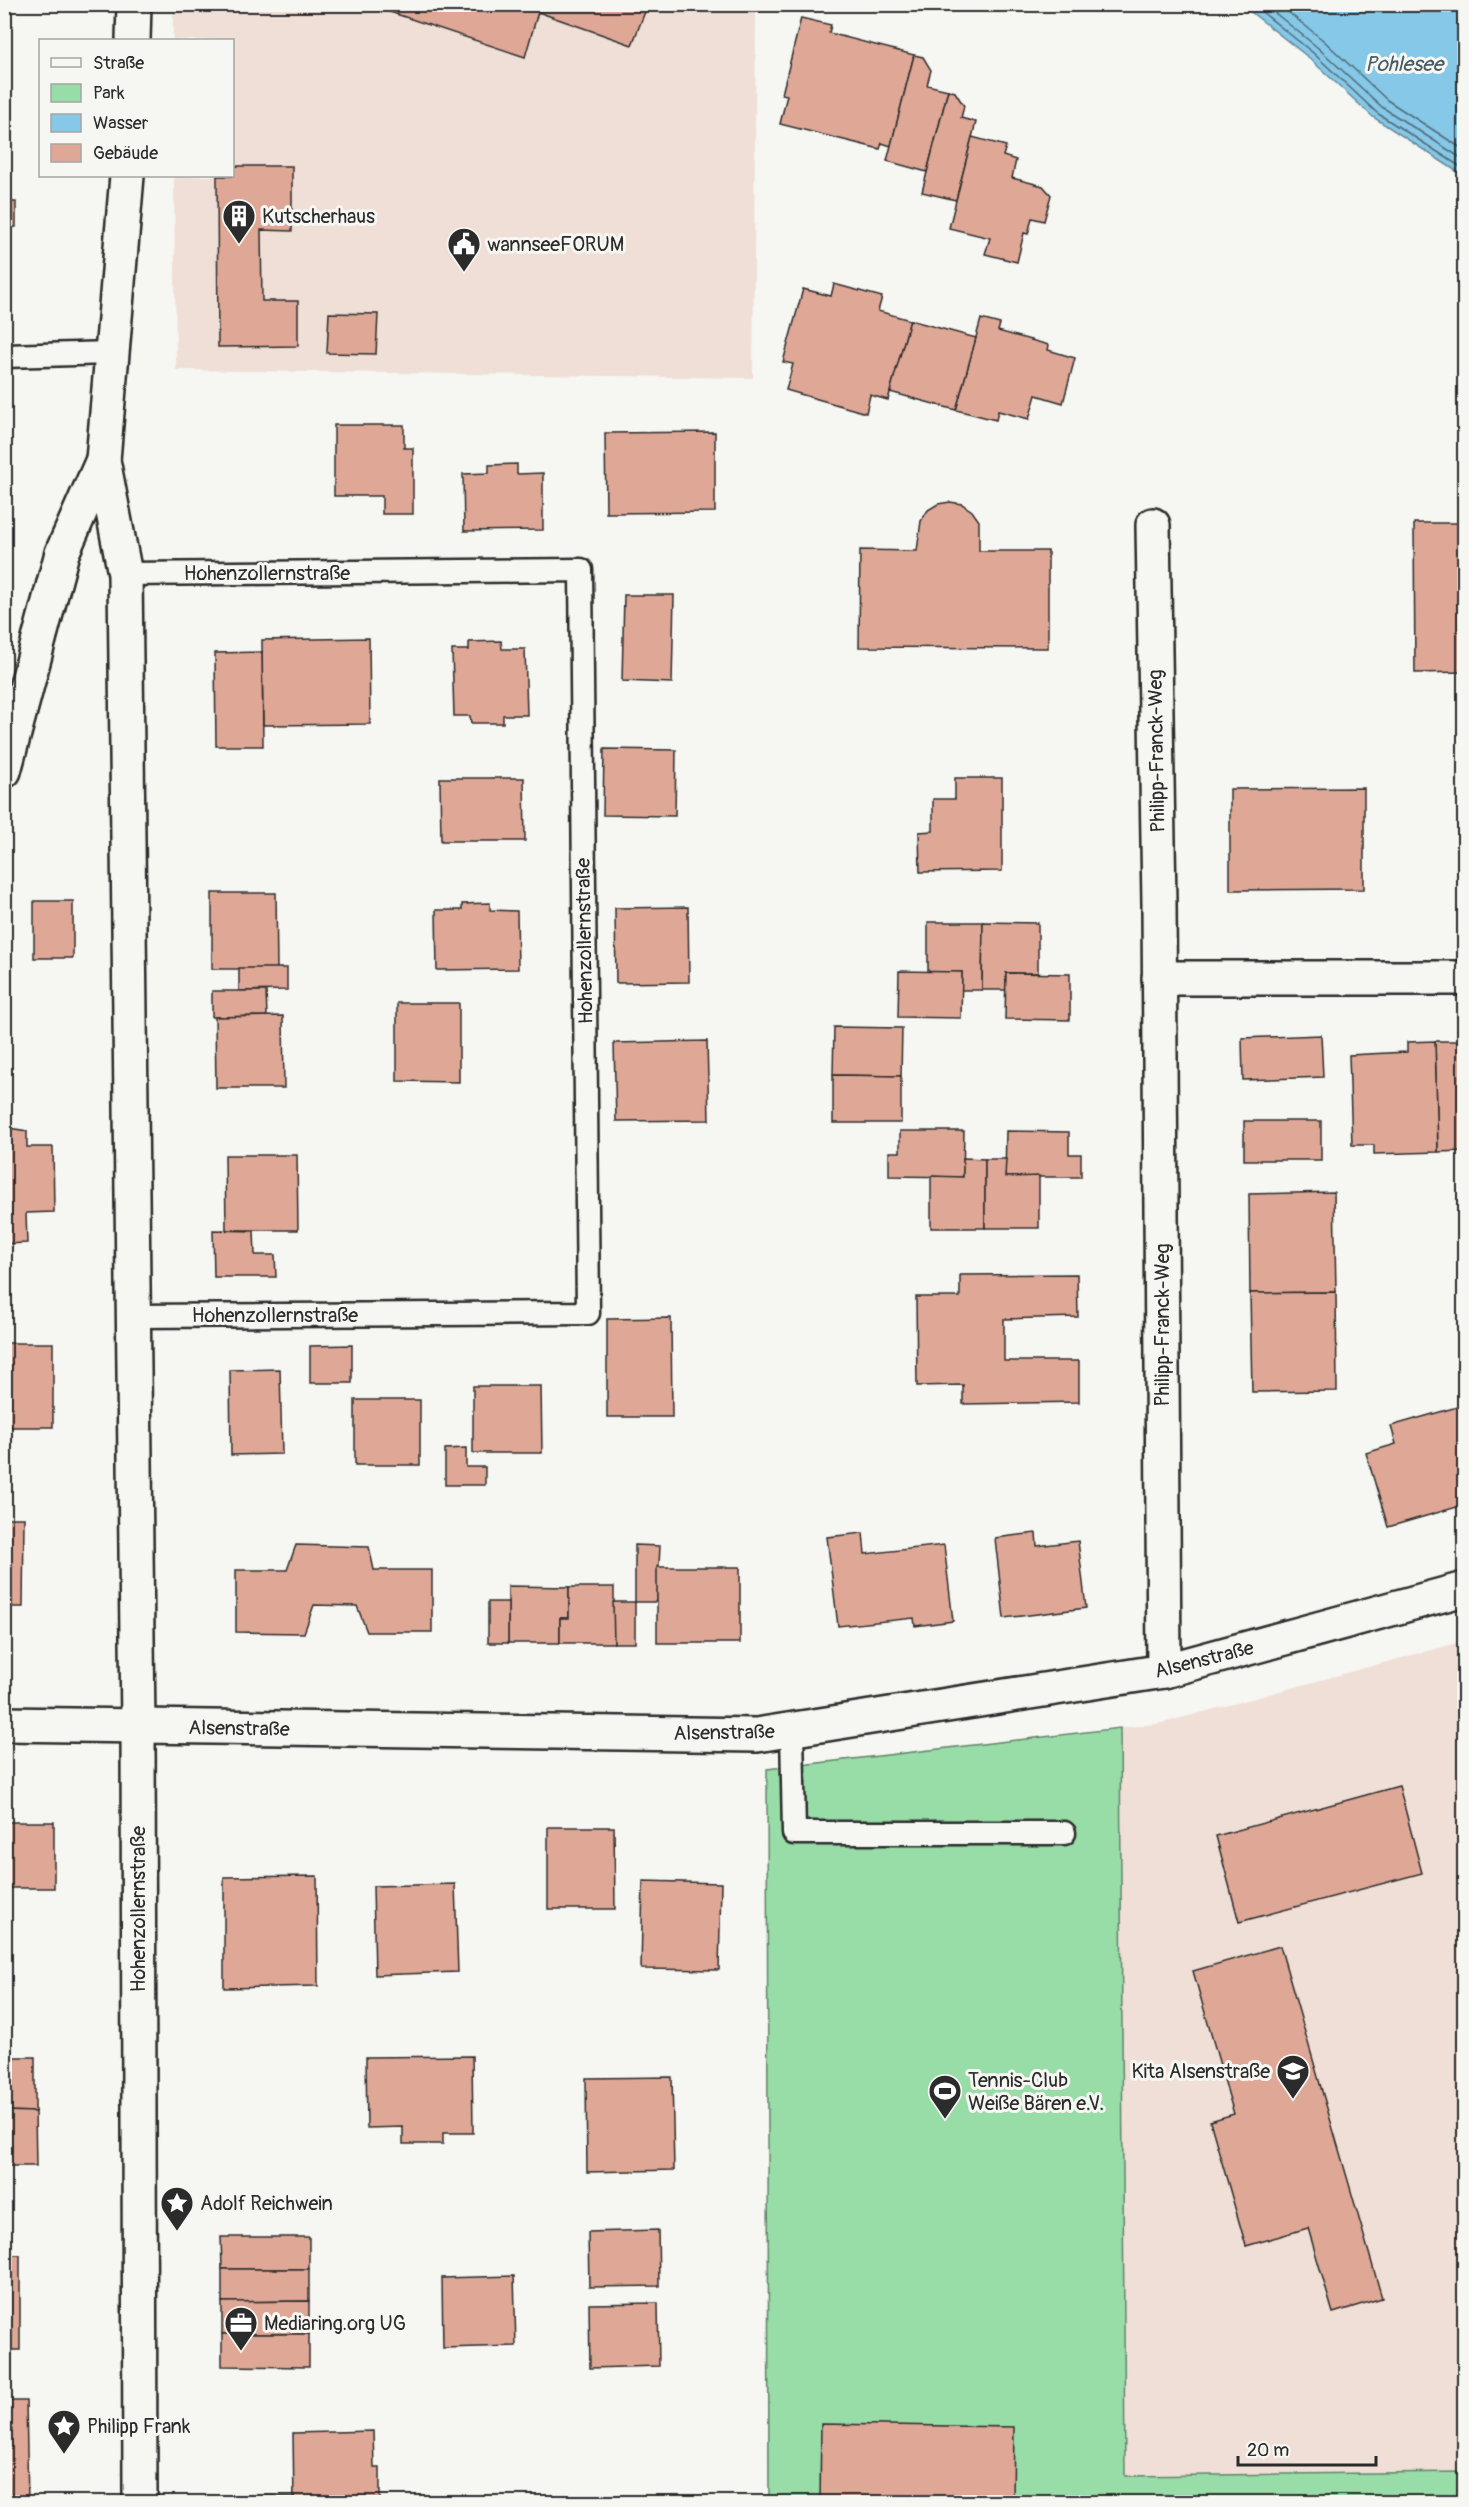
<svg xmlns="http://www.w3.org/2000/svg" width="1469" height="2507" viewBox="0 0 1469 2507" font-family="Pangolin,sans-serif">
  <rect width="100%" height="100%" fill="#f6f6f2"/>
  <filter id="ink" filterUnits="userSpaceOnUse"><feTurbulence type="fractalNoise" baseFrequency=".0167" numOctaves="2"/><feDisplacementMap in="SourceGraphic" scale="12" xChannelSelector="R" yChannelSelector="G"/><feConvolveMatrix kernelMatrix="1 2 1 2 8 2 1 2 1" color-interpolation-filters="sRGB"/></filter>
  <g filter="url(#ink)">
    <!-- built -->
    <g fill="#efdfd6">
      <polygon points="173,5 756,5 753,378 176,370 174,176 232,176 232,40 173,40"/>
      <polygon points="1464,1641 1464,2472 1125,2476 1120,1728 1163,1723"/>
    </g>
    <!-- green -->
    <polygon fill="#98dca8" stroke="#62846a" stroke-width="1.5" points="1120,1728 1125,2476 1464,2472 1464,2502 769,2502 767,1769"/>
    <!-- water -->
    <polygon fill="#86c8e7" stroke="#62899c" stroke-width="1.5" points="1242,5 1464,5 1464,176 1373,117 1308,57"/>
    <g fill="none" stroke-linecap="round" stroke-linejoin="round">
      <!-- shore -->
      <g stroke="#4f6a76" stroke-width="1.5">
        <polyline points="1252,4 1312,52 1377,113 1464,169"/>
        <polyline points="1264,4 1317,47 1382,107 1464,160"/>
        <polyline points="1278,4 1323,40 1387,100 1464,150"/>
      </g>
    </g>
    <!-- building -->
    <g fill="#dfa896" stroke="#2b2b2b" stroke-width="1.5">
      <polygon points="366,4 648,4 632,45 538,12 525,57"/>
      <polygon points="801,18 831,25 829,33 914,55 891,146 882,143 880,149 780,124 787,95 782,94"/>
      <polygon points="914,55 923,57 931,70 927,85 948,90 927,172 887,161"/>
      <polygon points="948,90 955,92 964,106 961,118 976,122 956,200 922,192"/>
      <polygon points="972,137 1006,146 1003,156 1016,160 1012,178 1043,186 1051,195 1044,221 1032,218 1028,234 1024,233 1017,262 985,254 990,238 949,228"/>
      <polygon points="232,166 292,166 292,231 261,230 262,301 298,301 298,346 218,347 217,176 232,176"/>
      <polygon points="4,202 16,202 16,227 4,228"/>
      <polygon points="834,284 882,297 878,311 910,320 888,400 870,395 866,413 786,390 793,364 783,362 803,289 831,296"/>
      <polygon points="329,313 378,314 376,354 327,353"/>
      <polygon points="981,319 1000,324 998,331 1049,345 1048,350 1075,358 1063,403 1036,395 1029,419 998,411 996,420 956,410"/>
      <polygon points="910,320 976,338 956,410 890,392"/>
      <polygon points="334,425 404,425 404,448 413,448 413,514 382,514 382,496 334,496"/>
      <polygon points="715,432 715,512 606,513 605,433"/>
      <polygon points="517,464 517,474 543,473 543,530 464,531 463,474 489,473 489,465"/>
      <polygon points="950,502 962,504 972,511 979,521 979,551 1048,551 1048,648 859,647 860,550 917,551 921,521 928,510 938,504"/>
      <polygon points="1414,523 1464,523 1464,672 1415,673"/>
      <polygon points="624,595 674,595 672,683 622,681"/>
      <polygon points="369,638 370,724 263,725 262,640"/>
      <polygon points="501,641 502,649 525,649 527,715 503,715 503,723 471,723 470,716 454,716 452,650 469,650 469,642"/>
      <polygon points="262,652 263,746 216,746 215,653"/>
      <polygon points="604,749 676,750 675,816 603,815"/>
      <polygon points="440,778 524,778 525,841 441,841"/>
      <polygon points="955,778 1002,778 1002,871 920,872 919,832 933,831 933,799 955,799"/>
      <polygon points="1462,784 1464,784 1464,828 1463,828"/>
      <polygon points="1364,788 1364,889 1230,890 1230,789"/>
      <polygon points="212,893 276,893 277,969 212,969"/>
      <rect x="34" y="901" width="39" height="57"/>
      <polygon points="490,903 490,910 517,911 518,969 437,970 436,910 462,910 462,904"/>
      <polygon points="688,907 689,982 616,983 615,908"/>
      <polygon points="928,922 983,922 982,990 961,990 962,972 928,972"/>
      <polygon points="983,922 1038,923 1038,973 1006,973 1006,990 982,990"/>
      <polygon points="239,968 287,968 287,990 239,991"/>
      <polygon points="899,971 962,972 961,1018 898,1017"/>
      <polygon points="1006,973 1070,974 1070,1020 1005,1019"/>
      <polygon points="212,991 266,991 267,1016 212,1017"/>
      <polygon points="397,1003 459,1003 459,1082 397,1081"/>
      <polygon points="283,1016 284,1088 216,1088 215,1017"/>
      <polygon points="834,1027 902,1028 901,1076 833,1075"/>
      <polygon points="1321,1035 1323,1077 1243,1080 1242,1038"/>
      <polygon points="707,1041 709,1120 616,1121 614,1043"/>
      <polygon points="1435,1041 1464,1041 1464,1151 1438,1152"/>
      <polygon points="1435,1041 1438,1152 1374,1154 1374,1145 1352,1145 1349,1055 1407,1052 1407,1042"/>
      <polygon points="833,1075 901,1076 901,1123 833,1123"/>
      <rect x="1244" y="1121" width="77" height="39"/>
      <polygon points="9,1128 27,1131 27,1147 53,1147 54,1212 26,1213 27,1243 4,1244 4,1129"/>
      <polygon points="900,1131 964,1131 963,1177 889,1176 889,1152 900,1152"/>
      <polygon points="1006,1131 1069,1132 1069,1154 1081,1154 1081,1177 1005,1177"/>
      <polygon points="225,1155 297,1155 298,1230 226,1230"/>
      <polygon points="963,1158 985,1159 985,1228 931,1228 931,1176 963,1177"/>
      <polygon points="985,1159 1006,1159 1005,1177 1039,1176 1039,1228 985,1228"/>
      <polygon points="1334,1192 1336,1292 1250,1293 1249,1194"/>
      <polygon points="213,1230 254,1231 255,1255 275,1255 276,1277 214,1277"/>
      <polygon points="1077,1274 1078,1317 1004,1319 1004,1361 1079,1361 1079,1402 963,1404 963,1385 917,1386 916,1297 960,1297 960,1275"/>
      <polygon points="1336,1292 1337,1391 1252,1392 1250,1293"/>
      <polygon points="671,1318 672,1417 607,1417 607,1319"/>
      <rect x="4" y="1343" width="49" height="84"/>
      <polygon points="352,1345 352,1383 310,1383 310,1346"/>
      <polygon points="280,1369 282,1454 231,1455 230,1370"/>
      <polygon points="473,1386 541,1386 542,1453 473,1453"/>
      <rect x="355" y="1400" width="65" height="65"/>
      <polygon points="1464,1405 1464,1505 1388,1527 1366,1453 1396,1444 1391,1426"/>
      <polygon points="466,1448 466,1467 485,1467 485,1485 445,1485 445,1449"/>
      <polygon points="4,1518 24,1518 23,1607 4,1607"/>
      <polygon points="863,1533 865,1554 944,1545 953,1621 915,1626 914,1618 838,1626 827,1537"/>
      <polygon points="1036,1533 1037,1546 1078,1541 1086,1608 1004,1618 995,1538"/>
      <polygon points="296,1545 369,1547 374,1570 432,1570 432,1632 367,1632 357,1606 314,1605 304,1633 236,1632 236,1570 287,1570"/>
      <polygon points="635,1545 660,1546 657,1602 635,1602"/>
      <rect x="657" y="1567" width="83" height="76"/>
      <polygon points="508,1586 569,1587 569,1618 560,1618 560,1643 508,1643"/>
      <polygon points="569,1587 614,1587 614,1643 560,1643 560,1618 569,1618"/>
      <rect x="488" y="1602" width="20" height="41"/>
      <polygon points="613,1602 635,1602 635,1643 614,1643"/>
      <polygon points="1399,1786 1422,1873 1239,1922 1216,1836"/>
      <rect x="4" y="1822" width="50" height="66"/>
      <polygon points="548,1827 614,1827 615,1909 548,1909"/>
      <polygon points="317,1876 318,1986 224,1988 224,1877"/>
      <polygon points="643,1881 721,1883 719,1970 641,1969"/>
      <polygon points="455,1884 458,1972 375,1975 373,1886"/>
      <polygon points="1280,1946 1382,2298 1333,2313 1308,2228 1246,2246 1210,2121 1234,2114 1193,1971"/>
      <polygon points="472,2056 473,2133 443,2133 443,2144 403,2144 403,2127 367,2128 366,2057"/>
      <polygon points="4,2057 35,2057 35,2112 4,2111"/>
      <polygon points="672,2077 674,2170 587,2172 586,2078"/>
      <polygon points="4,2111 35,2112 36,2166 4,2166"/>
      <polygon points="658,2230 659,2286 589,2287 588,2232"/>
      <polygon points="221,2237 309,2237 309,2269 222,2269"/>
      <rect x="4" y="2255" width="16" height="95"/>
      <polygon points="222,2269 309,2269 309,2301 222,2302"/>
      <polygon points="514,2276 516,2346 443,2348 442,2278"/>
      <polygon points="309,2301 309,2334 222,2334 222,2302"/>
      <polygon points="658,2303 659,2366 590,2368 589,2304"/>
      <polygon points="222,2334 309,2334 309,2367 222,2366"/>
      <polygon points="4,2401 26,2401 28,2502 4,2502"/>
      <polygon points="821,2424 1014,2427 1013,2502 820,2502"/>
      <polygon points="373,2431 374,2468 380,2468 380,2502 294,2502 293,2433"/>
      <polygon points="261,2496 294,2497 294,2502 261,2502"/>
    </g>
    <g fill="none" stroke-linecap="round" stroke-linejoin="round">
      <!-- service casing -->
      <g stroke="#2b2b2b" stroke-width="27">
        <g id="service">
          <polyline points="4,356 112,353"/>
          <polyline points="125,574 581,570 588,1313 133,1316"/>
          <polyline points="792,1730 794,1833 1064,1833"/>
        </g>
      </g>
      <!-- minor casing -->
      <g stroke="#2b2b2b" stroke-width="38">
        <g id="minor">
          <polyline points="133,40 134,4"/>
          <polyline points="127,176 103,460 125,574 138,1726 140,2502"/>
          <polyline points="1153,525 1159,904 1164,1671"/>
          <polyline points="4,771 62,553 103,460"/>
          <polyline points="1159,978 1464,978"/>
          <polyline points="4,1724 757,1735 1164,1671 1464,1589"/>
        </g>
      </g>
      <!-- service -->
      <use href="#service" stroke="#f6f6f2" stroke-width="22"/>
      <!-- minor -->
      <use href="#minor" stroke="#f6f6f2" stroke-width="33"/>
    </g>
  </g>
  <!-- icons -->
  <defs>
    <g id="building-pin" transform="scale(1.725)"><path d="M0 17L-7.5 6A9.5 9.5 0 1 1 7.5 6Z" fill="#2b2b2b" stroke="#f6f6f2"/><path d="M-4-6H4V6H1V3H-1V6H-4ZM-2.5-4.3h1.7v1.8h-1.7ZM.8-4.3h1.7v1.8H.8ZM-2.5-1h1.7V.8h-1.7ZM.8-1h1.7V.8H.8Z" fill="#fff"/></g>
    <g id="civic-pin" transform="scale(1.725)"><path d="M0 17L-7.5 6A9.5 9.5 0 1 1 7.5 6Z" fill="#2b2b2b" stroke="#f6f6f2"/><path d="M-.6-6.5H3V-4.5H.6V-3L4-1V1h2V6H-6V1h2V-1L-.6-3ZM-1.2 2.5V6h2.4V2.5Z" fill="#fff"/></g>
    <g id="school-pin" transform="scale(1.725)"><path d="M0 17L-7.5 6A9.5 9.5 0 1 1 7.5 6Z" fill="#2b2b2b" stroke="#f6f6f2"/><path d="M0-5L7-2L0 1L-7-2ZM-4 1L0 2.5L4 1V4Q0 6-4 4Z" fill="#fff"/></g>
    <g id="stadium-pin" transform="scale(1.725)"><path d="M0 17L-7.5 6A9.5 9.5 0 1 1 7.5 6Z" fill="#2b2b2b" stroke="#f6f6f2"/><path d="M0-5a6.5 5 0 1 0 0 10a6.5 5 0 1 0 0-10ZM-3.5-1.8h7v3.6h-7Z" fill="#fff"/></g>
    <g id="sight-pin" transform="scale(1.725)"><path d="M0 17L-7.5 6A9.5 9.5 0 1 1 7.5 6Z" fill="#2b2b2b" stroke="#f6f6f2"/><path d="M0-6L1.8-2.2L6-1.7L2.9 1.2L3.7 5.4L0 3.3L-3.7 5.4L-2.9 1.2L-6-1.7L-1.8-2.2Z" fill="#fff"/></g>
    <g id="office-pin" transform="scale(1.725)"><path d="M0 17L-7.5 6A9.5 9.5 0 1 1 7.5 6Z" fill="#2b2b2b" stroke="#f6f6f2"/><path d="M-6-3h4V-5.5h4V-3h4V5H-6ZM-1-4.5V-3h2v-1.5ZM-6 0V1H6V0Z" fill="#fff"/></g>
  </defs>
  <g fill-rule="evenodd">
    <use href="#building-pin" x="239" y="216"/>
    <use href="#civic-pin" x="464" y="244"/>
    <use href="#school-pin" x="1293" y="2071"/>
    <use href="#stadium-pin" x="945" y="2091"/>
    <use href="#sight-pin" x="177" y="2203"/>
    <use href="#office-pin" x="241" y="2323"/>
    <use href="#sight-pin" x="64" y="2426"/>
  </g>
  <g text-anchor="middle" stroke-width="6" stroke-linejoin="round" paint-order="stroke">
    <!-- poi labels -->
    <g font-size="20" fill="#2b2b2b" stroke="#f6f6f2" text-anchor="start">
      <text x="262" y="223">Kutscherhaus</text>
      <text x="487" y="251">wannseeFORUM</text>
      <text x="1270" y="2078" text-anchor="end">Kita Alsenstraße</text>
      <text x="968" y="2087">Tennis-Club<tspan x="968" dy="23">Weiße Bären e.V.</tspan></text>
      <text x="200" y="2210">Adolf Reichwein</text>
      <text x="264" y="2330">Mediaring.org UG</text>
      <text x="87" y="2433">Philipp Frank</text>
    </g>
    <!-- street labels -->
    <g font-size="20" fill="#2b2b2b" stroke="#f6f6f2">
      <text x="267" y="580">Hohenzollernstraße</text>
      <text transform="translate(1156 751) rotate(-91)" y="7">Philipp-Franck-Weg</text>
      <text transform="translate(584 941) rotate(-91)" y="7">Hohenzollernstraße</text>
      <text x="275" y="1322">Hohenzollernstraße</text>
      <text transform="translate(1162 1325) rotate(-90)" y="7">Philipp-Franck-Weg</text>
      <text transform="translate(1204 1659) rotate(-14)" y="7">Alsenstraße</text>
      <text transform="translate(239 1728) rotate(1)" y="7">Alsenstraße</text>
      <text transform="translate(724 1732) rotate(-1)" y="7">Alsenstraße</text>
      <text transform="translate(138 1909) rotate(-90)" y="7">Hohenzollernstraße</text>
    </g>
    <!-- water labels -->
    <g font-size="21" font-style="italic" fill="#465a63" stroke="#f6f6f2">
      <text x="1404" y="71">Pohlesee</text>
    </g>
  </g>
  <!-- margin -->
  <rect width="1469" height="2507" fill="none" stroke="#f6f6f2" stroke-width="24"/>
  <rect x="12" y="12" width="1445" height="2483" fill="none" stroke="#2b2b2b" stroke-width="2" filter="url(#ink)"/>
  <!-- legend -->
  <rect x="39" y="39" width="195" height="138" fill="#f6f6f2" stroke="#a5a5a2" stroke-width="1.5"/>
  <rect x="51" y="58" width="30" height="9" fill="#f6f6f2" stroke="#a5a5a2" stroke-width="1.5"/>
  <text x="93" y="69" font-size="18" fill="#2b2b2b">Straße</text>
  <rect x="51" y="84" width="30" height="18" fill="#98dca8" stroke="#a5a5a2" stroke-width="1.5"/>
  <text x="93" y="99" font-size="18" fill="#2b2b2b">Park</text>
  <rect x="51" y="114" width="30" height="18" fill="#86c8e7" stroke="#a5a5a2" stroke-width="1.5"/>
  <text x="93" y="129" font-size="18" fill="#2b2b2b">Wasser</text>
  <rect x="51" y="144" width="30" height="18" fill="#dfa896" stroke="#a5a5a2" stroke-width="1.5"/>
  <text x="93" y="159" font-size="18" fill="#2b2b2b">Gebäude</text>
  <!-- scale -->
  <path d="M1238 2456v9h138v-9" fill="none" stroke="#2b2b2b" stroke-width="3"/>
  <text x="1247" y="2456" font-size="18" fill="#2b2b2b" stroke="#f6f6f2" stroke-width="4.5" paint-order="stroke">20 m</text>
</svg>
